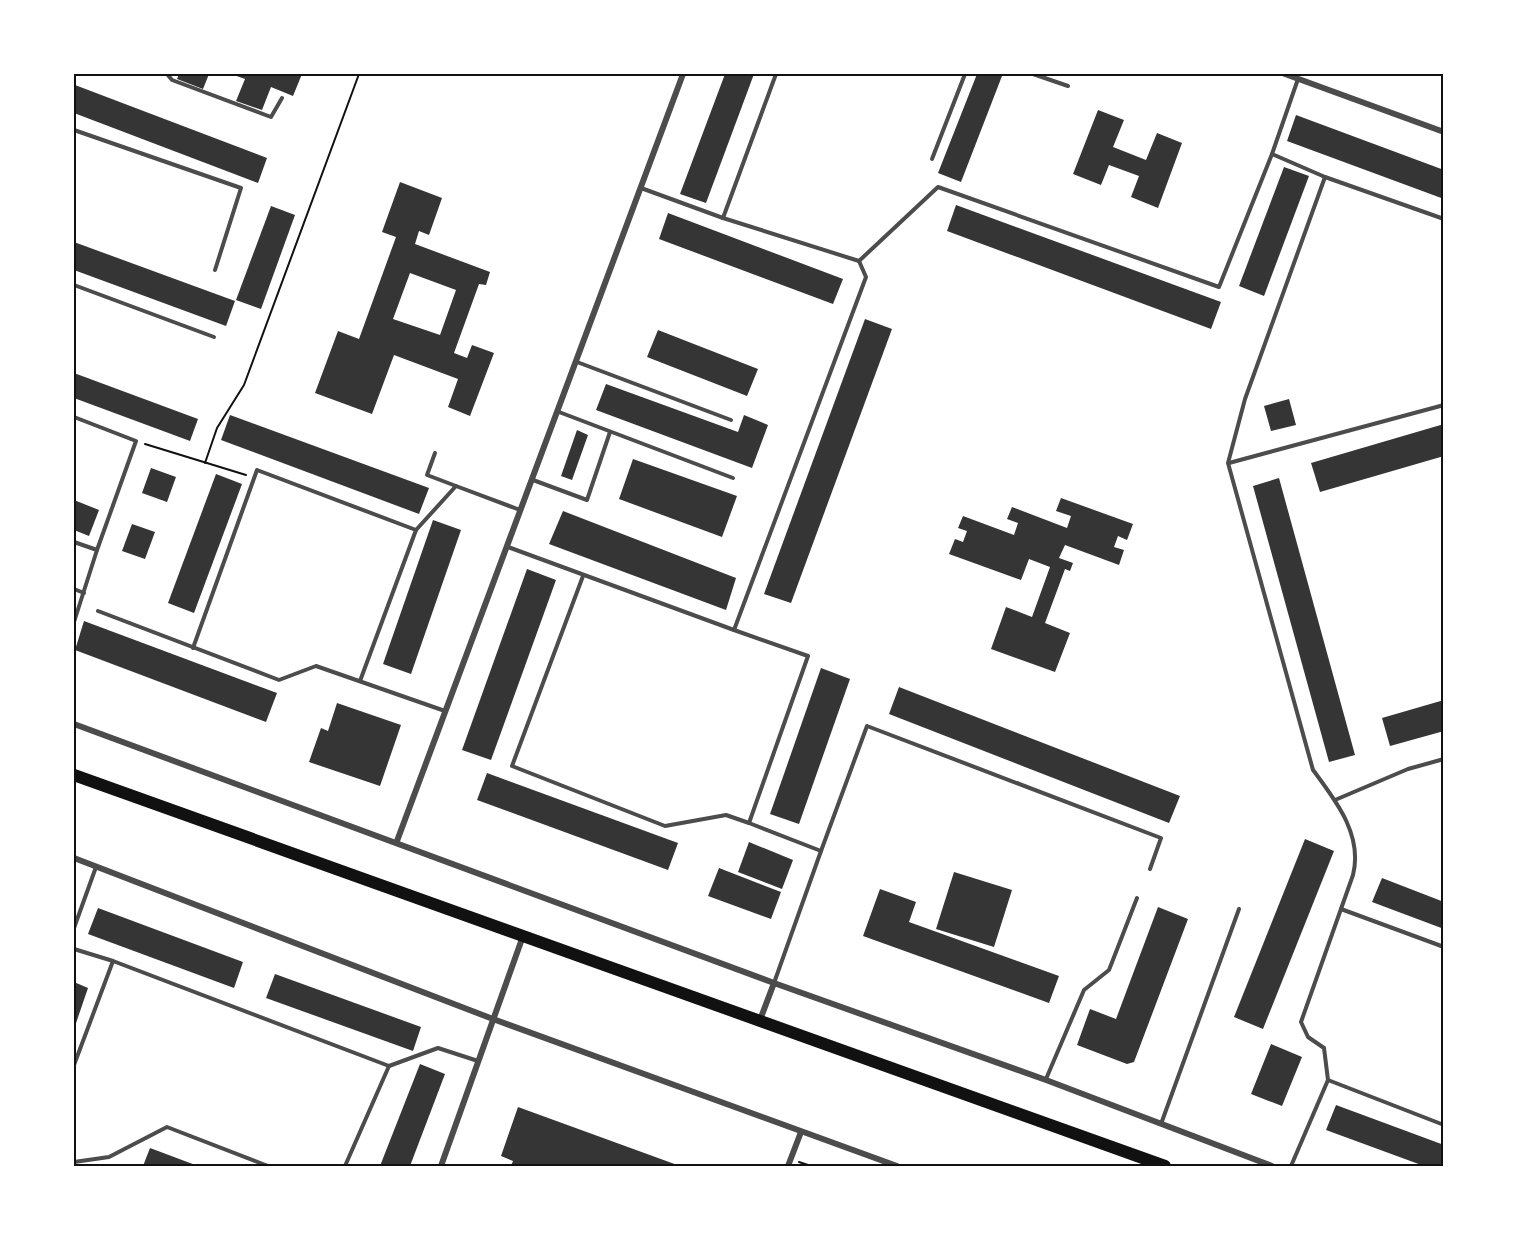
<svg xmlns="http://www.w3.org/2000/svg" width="1517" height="1240" viewBox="0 0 1517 1240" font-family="Arial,sans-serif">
  <rect width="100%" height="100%" fill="#fff"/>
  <!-- building -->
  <g fill="#353535" fill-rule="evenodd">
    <polygon points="179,74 209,74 203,89 177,79"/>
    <polygon points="231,74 302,74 293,96 271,87 262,110 236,101 245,79"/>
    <polygon points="725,74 754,74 706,203 680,194"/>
    <polygon points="977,74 1002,76 961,182 938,173"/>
    <polygon points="75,85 267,158 258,183 74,113"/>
    <polygon points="1098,110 1124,120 1113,147 1146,160 1157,133 1182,143 1158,208 1131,197 1139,176 1109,165 1101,185 1073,174"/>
    <polygon points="1296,115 1444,170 1444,199 1287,141"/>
    <polygon points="1284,167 1309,176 1264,296 1239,286"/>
    <path d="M400,182L442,198L429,235L419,231L415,244L490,272L486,285L479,284L454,353L467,358L472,345L494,353L470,416L448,407L458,379L394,355L372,414L315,393L338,331L359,339L396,237L382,232ZM410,273L456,290L440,335L393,319Z"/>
    <polygon points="956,205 1221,302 1211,329 947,231"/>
    <polygon points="271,206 295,215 261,309 236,300"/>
    <polygon points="668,213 843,279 833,304 659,239"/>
    <polygon points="74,242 235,301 226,326 74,270"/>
    <polygon points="865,319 892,329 791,603 764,594"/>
    <polygon points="658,330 758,369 747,396 647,357"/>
    <polygon points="74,373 198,419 190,441 74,398"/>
    <polygon points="606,384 738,432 744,415 768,425 752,468 596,410"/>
    <polygon points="1289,399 1296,425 1271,431 1264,406"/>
    <polygon points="230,415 429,488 419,514 221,440"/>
    <polygon points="1444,424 1444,456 1320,492 1311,463"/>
    <polygon points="577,430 588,435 572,480 561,476"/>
    <polygon points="633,459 737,496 722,537 619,499"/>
    <polygon points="151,468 176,477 167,502 142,493"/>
    <polygon points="216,474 242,484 194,613 168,603"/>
    <polygon points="1279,478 1355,755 1329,762 1253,486"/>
    <polygon points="1061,498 1133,524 1127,540 1118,536 1114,547 1124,550 1119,565 1065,545 1059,558 1073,563 1070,571 1065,569 1045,623 1070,633 1055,672 991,649 1006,607 1032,617 1050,567 1029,559 1021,580 949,554 955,539 963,542 967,531 958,528 963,516 1014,535 1018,523 1007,519 1012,507 1067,528 1071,516 1056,511"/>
    <polygon points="74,500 99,510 89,536 74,530"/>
    <polygon points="563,511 736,578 726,610 549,544"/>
    <polygon points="433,520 461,530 411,674 383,664"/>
    <polygon points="132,524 155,532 145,559 122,551"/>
    <polygon points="527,569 556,580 491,760 462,750"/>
    <polygon points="84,621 277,693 266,722 75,650"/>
    <polygon points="821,668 850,679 799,824 770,814"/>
    <polygon points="899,687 1180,796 1169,823 889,714"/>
    <polygon points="1444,700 1444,731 1390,746 1382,718"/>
    <polygon points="337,703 401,725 380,786 309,762 321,728 328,731"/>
    <polygon points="487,773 678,843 668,870 477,800"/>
    <polygon points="1305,839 1334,851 1263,1029 1234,1017"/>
    <polygon points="749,842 793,860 782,889 738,872"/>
    <polygon points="719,868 781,892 771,919 708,896"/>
    <polygon points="954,872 1012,890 994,947 936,929"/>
    <polygon points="1382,878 1444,902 1444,929 1372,902"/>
    <polygon points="880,889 916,902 909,922 1059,976 1049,1003 863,936"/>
    <polygon points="1158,907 1188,919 1134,1062 1127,1064 1077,1045 1090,1009 1116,1019"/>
    <polygon points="98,908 243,962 234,988 88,934"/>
    <polygon points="275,974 421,1027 413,1051 266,998"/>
    <polygon points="74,982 88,988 74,1029"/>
    <polygon points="1271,1044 1302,1057 1282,1106 1251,1094"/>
    <polygon points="420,1064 445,1074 410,1166 380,1166"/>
    <polygon points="1336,1105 1444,1145 1444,1166 1424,1166 1326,1130"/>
    <polygon points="518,1107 680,1166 511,1166 513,1161 501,1156"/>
    <polygon points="150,1148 198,1166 143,1166"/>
  </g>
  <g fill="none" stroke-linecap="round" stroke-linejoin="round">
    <!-- path -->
    <g stroke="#111" stroke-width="2">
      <polyline points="145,444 246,475"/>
      <polyline points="205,463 217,428 244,385 359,74"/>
      <polyline points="799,1162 811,1166"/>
    </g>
    <!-- service -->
    <g stroke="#4c4c4c" stroke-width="4">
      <polyline points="167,74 172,80 271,117 282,98"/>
      <polyline points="1033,74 1068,86"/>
      <polyline points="74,130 241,188 215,270"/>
      <polyline points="1272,154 1325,177"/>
      <polyline points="932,159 965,74"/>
      <polyline points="723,218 776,74"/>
      <path d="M1444,219L1325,177L1245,399L1228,463L1313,770C1336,801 1363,835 1353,875L1301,1022L1308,1037L1324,1048L1328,1080L1444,1125"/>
      <polyline points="859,261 938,187 1219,287 1272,154 1298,79"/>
      <polyline points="74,285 214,337"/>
      <polyline points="577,362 731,420"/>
      <polyline points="559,412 733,478"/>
      <polyline points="74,417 136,441 97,550 74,542"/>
      <polyline points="435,453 427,475 456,486"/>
      <polyline points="1229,463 1444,405"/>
      <polyline points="533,480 587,500 610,432"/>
      <polyline points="416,530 456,486 520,510"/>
      <polyline points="508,547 734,630 866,277 859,261 723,218 641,188"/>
      <polyline points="583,576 512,766 665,826 726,815 749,823"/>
      <polyline points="74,589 84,593"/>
      <polyline points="98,611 279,680 316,666 445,711"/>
      <polyline points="74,622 97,550"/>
      <polyline points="734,630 808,656 749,823 821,851 774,983"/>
      <polyline points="193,648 257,470 416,530 360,681"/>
      <polyline points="1335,800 1408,769 1444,759"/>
      <polyline points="821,851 867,726 1161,838 1150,869"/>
      <polyline points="1341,909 1444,947"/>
      <polyline points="74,928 96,867"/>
      <polyline points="74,949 113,961"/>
      <polyline points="74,1065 113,961 389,1066"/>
      <polyline points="1046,1079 1084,990 1109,970 1137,898"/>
      <polyline points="1161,1124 1239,909"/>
      <polyline points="74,1162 109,1157 167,1127 268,1166"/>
      <polyline points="345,1166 389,1066 438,1048 478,1061"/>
      <polyline points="1291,1166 1328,1080"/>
    </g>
    <!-- minor -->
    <g stroke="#4c4c4c" stroke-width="6">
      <polyline points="1285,74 1444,132"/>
      <polyline points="74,724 774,983 1046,1080 1272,1166"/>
      <polyline points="397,841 683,74"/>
      <polyline points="74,858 493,1019 897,1166"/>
      <polyline points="760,1020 774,983"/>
      <polyline points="441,1166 523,936"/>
      <polyline points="788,1166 801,1132"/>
    </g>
    <!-- secondary -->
    <polyline stroke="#111" stroke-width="12" points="74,775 1165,1166"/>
  </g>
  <!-- border -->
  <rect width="1517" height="1240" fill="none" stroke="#ffffff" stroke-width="150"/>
  <rect x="75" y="75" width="1367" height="1090" fill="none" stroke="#111" stroke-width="2"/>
</svg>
